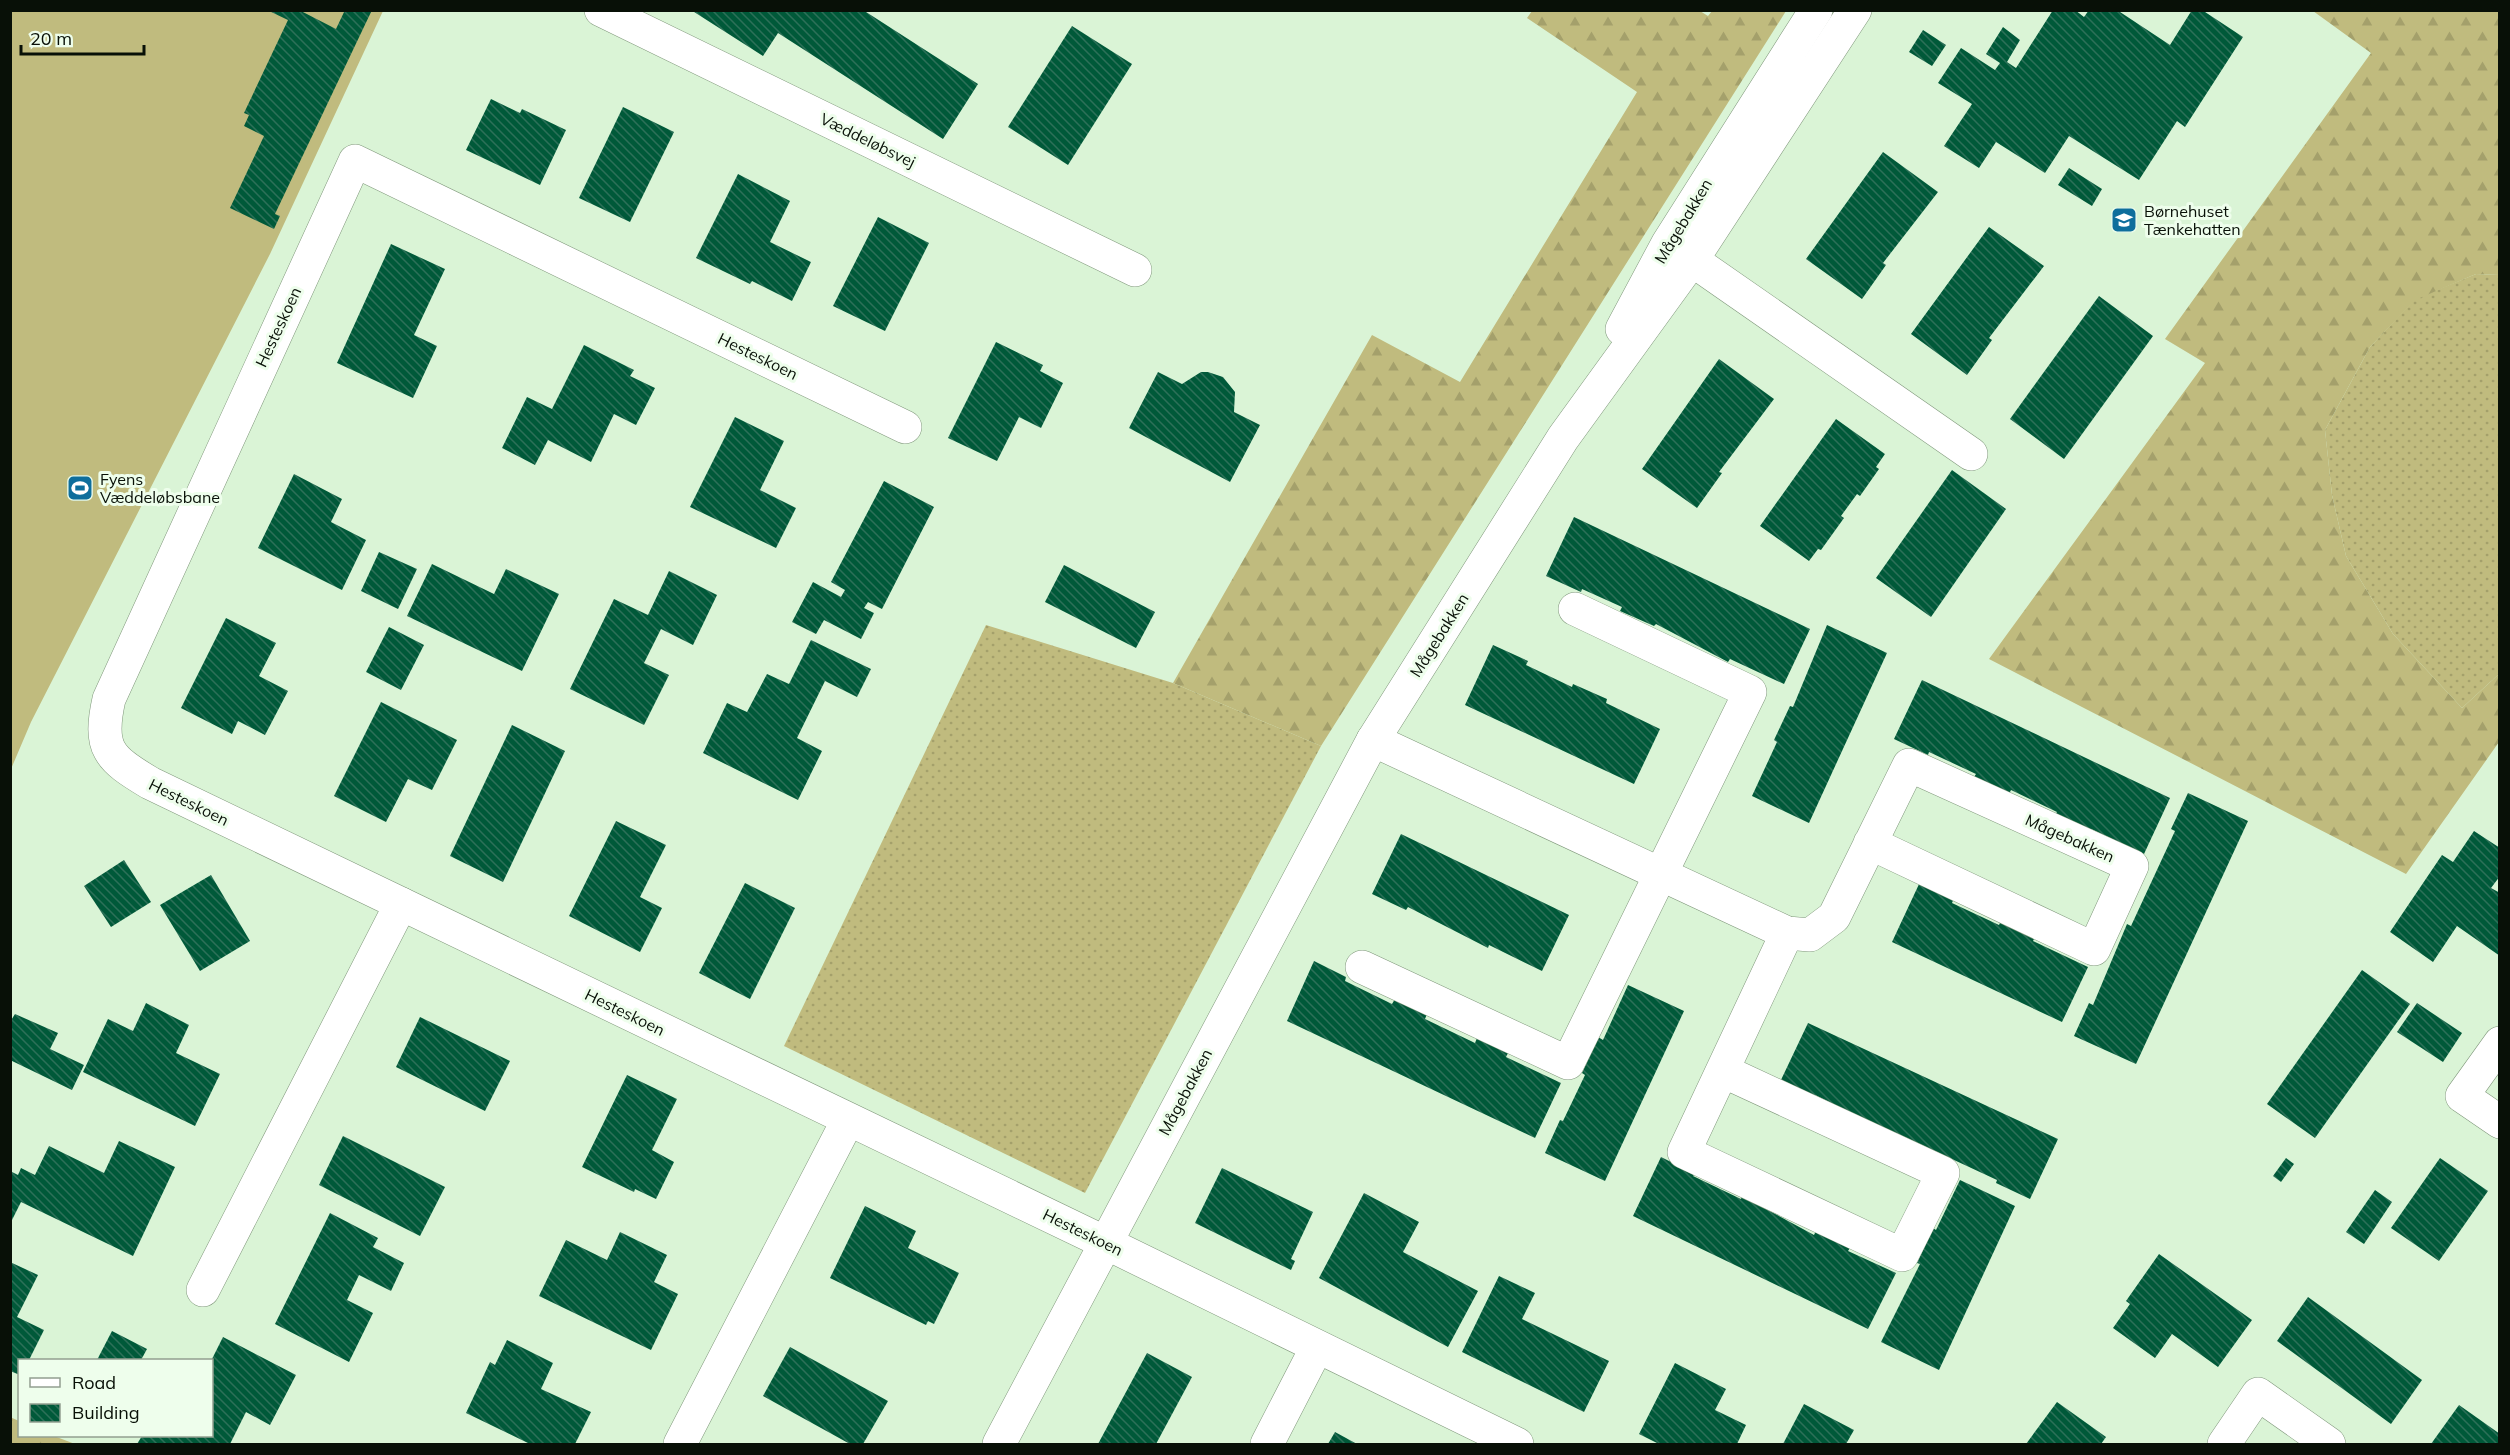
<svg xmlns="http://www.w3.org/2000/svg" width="2510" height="1455" viewBox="0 0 2510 1455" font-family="Mulish,sans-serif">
  <defs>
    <pattern id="grass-dots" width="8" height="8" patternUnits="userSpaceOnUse" patternTransform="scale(1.5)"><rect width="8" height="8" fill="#c0bb7e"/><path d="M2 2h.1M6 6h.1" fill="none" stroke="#a4a06b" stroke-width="1.8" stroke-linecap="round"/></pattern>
    <pattern id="forest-firs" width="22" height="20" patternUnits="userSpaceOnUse" patternTransform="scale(1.5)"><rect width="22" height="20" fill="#c0bb7e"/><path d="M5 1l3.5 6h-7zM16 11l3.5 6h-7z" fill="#a4a06b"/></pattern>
    <pattern id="building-back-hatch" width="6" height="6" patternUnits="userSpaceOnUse" patternTransform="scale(1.5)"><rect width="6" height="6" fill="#005939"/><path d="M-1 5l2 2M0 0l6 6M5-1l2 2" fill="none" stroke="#2d7058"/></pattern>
  </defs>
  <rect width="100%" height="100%" fill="#daf4d6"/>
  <!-- grass -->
  <g fill="url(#grass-dots)">
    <polygon points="2476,274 2499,275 2499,674 2462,708 2393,634 2346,556 2332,495 2325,430 2370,347 2415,299"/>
    <polygon points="986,625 1173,683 1321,746 1085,1193 784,1046"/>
  </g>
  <!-- forest -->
  <g fill="url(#forest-firs)">
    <polygon points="1700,11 1708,16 1712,11 1786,11 1321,746 1173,683 1372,335 1460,382 1637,92 1527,18 1532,11"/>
    <polygon points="2313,11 2499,11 2499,275 2476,274 2415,300 2370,347 2325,430 2332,495 2346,556 2393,634 2462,708 2499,674 2499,742 2406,874 1989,659 2205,363 2165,339 2371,53"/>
    <polygon points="10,1417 19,1421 20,1436 54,1436 75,1444 11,1444"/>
  </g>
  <!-- pitch -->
  <polygon fill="#c0bb7e" points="11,11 383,11 270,254 31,722 11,769"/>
  <!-- building -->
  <g fill="url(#building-back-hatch)">
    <polygon points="267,10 299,10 336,29 345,10 372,10 275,214 280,216 274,229 230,208 264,136 244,126 249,115 244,113 288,20"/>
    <polygon points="691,10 809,10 812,12 813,10 863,10 978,84 943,139 778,33 763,56"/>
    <polygon points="2053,10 2075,10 2084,17 2089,10 2117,10 2170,45 2192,10 2202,10 2243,37 2185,127 2177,121 2139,180 2069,136 2045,173 1996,142 1979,168 1944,146 1972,104 1938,83 1961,48 1995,70 2000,63 1986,54 2003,27 2020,40 2007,62 2016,68"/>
    <polygon points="1072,26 1132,64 1068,165 1008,127"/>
    <polygon points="1923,30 1946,45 1932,66 1909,52"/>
    <polygon points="491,99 520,113 522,109 566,130 540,185 466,150"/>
    <polygon points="623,107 674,132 630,222 579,198"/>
    <polygon points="1883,152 1938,192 1883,263 1886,265 1862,299 1806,259"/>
    <polygon points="2069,168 2102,189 2092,206 2058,185"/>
    <polygon points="738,174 790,201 770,242 811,262 792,301 752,281 750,284 696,258"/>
    <polygon points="878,217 929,243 885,331 833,306"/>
    <polygon points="1989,227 2044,266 1989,338 1992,340 1967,375 1911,334"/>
    <polygon points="391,244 445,269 414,335 437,346 413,398 337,363"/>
    <polygon points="2099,296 2153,336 2064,459 2010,419"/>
    <polygon points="996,342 1043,365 1040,371 1063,383 1041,428 1019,417 997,461 948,438"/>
    <polygon points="584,345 634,370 630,376 655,388 636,425 614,414 591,462 548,440 535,465 502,448 527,397 552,409"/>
    <polygon points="1719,359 1774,399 1719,472 1722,473 1697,508 1642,469"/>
    <polygon points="1158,372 1182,384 1201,372 1208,372 1223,377 1235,392 1234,412 1260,425 1230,482 1129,428"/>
    <polygon points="735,417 784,441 760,490 796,508 776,548 690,507"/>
    <polygon points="1836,419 1885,454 1876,467 1879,469 1860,496 1857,494 1841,516 1844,518 1821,550 1818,549 1809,561 1760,526"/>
    <polygon points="1952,470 2006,509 1931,617 1876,578"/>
    <polygon points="294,474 342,499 331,522 366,540 342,590 258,548"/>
    <polygon points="884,481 934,507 882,609 868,602 864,608 874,613 861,639 824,620 816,634 792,622 813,582 841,597 845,590 831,582"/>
    <polygon points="1574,517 1810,629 1784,684 1730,659 1728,662 1656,624 1654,626 1620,611 1622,607 1582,589 1581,592 1546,576"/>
    <polygon points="379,552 417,569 398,609 361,591"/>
    <polygon points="432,564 494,594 506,569 559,594 522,671 407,616"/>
    <polygon points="1064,565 1155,612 1136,648 1045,602"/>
    <polygon points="669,571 717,595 693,645 661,629 644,663 669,675 644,725 570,689 614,599 648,615"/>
    <polygon points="226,618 276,643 259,676 288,691 265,735 238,721 232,734 181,708"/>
    <polygon points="1827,625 1887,653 1809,823 1752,796 1777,742 1774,740 1790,706 1793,707"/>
    <polygon points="389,627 424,645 401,690 366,672"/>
    <polygon points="811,640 871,669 857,697 825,681 797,738 822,751 798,800 703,753 727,703 747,712 767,674 789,684"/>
    <polygon points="1493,645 1528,661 1526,665 1572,687 1573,684 1607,699 1606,703 1660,729 1634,784 1465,705"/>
    <polygon points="1922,680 2170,798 2144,854 2091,829 2089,831 2055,815 2057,812 2011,790 2009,794 1974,777 1976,774 1929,752 1928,755 1894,739"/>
    <polygon points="381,702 457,740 432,790 408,779 386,822 334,796"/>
    <polygon points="512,725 565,751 503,882 450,856"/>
    <polygon points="2188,793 2248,821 2136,1064 2074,1036 2089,1003 2093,1005 2127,924 2131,926 2175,831 2171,829"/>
    <polygon points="616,821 666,845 640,897 662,908 640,952 569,916"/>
    <polygon points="2474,831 2500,848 2500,876 2491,888 2500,893 2500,956 2457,926 2433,962 2390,932 2442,855 2453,862"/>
    <polygon points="1401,834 1569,915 1542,971 1489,945 1488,948 1408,907 1406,910 1372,894"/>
    <polygon points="124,860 151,902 111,927 84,886"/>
    <polygon points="211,875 250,941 200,971 160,905"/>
    <polygon points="1920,882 1954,898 1952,903 1999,925 2001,921 2035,937 2033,941 2088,967 2062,1022 1892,942"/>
    <polygon points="745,883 795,908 750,999 699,973"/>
    <polygon points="1314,961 1346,977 1345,981 1392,1004 1395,999 1427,1014 1425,1019 1475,1043 1477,1038 1508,1053 1506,1057 1561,1083 1535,1138 1287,1021"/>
    <polygon points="2362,970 2410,1004 2315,1138 2267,1104"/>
    <polygon points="1628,985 1684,1011 1605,1181 1545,1153 1560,1120 1563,1121 1585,1075 1582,1073 1598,1037 1603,1040"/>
    <polygon points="146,1003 189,1025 176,1053 220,1074 195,1126 83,1072 108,1019 133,1031"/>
    <polygon points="2417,1003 2462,1033 2443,1062 2397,1032"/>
    <polygon points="15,1014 58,1033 50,1049 84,1065 72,1090 10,1060 10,1022"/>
    <polygon points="420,1017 510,1061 485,1111 396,1067"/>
    <polygon points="1808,1023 2058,1139 2030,1199 1996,1183 1997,1180 1896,1133 1895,1135 1815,1095 1814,1097 1780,1082"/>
    <polygon points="627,1075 677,1099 652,1150 674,1162 656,1199 635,1189 634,1192 582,1167"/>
    <polygon points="343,1136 445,1187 420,1236 319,1185"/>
    <polygon points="119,1141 175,1167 133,1256 21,1202 10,1224 10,1171 18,1175 21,1168 35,1175 49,1146 104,1173"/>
    <polygon points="1661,1157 1695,1174 1693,1176 1741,1199 1742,1196 1814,1235 1816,1231 1850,1248 1848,1251 1896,1273 1868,1329 1633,1216"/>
    <polygon points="2286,1158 2294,1164 2281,1182 2273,1176"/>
    <polygon points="2440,1158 2488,1191 2439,1261 2391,1228"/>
    <polygon points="1222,1168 1313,1212 1291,1259 1295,1261 1291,1270 1195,1223"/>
    <polygon points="1960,1180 2015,1206 1939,1370 1881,1342 1920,1264 1917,1263 1933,1228 1936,1230"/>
    <polygon points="2375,1190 2392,1202 2364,1244 2346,1232"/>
    <polygon points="1364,1193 1419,1222 1403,1252 1478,1291 1448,1347 1319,1278"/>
    <polygon points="865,1206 916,1231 908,1248 959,1273 934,1324 928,1321 926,1325 830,1278"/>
    <polygon points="330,1213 378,1238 373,1247 404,1263 391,1291 359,1275 347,1300 373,1313 349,1362 275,1324"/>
    <polygon points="620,1232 667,1255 654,1282 678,1294 651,1350 539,1296 566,1240 607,1260"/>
    <polygon points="2159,1254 2252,1320 2218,1367 2172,1334 2155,1358 2113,1328 2130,1304 2126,1301"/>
    <polygon points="10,1262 38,1275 17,1317 44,1330 29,1360 20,1360 20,1375 10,1371"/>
    <polygon points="1499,1276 1535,1293 1522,1319 1609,1361 1584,1412 1462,1352"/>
    <polygon points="2308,1297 2422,1380 2391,1424 2277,1341"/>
    <polygon points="112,1331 147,1349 141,1360 97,1360"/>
    <polygon points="223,1337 296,1375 270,1425 246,1412 230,1444 137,1444 142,1436 212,1436 212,1359"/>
    <polygon points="507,1340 553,1363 541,1389 591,1412 575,1444 530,1444 466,1413 490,1362 495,1365"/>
    <polygon points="790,1347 888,1401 863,1444 850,1444 763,1396"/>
    <polygon points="1147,1353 1192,1377 1156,1444 1098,1444"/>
    <polygon points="1675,1363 1726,1389 1715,1410 1746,1425 1737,1444 1659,1444 1639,1434"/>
    <polygon points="2057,1402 2106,1437 2101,1444 2026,1444"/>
    <polygon points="1804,1404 1854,1430 1846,1444 1783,1444"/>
    <polygon points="2459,1405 2500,1434 2500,1444 2431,1444"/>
    <polygon points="1335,1432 1357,1444 1328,1444"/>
  </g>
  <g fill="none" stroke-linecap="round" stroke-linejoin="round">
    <!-- minor casing -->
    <g stroke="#80987c" stroke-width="34">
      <g id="minor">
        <polyline points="601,10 1135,270"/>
        <polyline points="1692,260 1971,454"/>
        <path d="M905,427L355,161L109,699C98,748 108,758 150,783L1106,1243L1517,1444"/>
        <polyline points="1373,740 1787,933 1810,935 1834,917 1909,765 2132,866 2094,949 1870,843"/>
        <polyline points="1362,967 1568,1063 1750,692 1575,609"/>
        <polyline points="2500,1043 2462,1096 2500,1122"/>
        <polyline points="1723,1071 1943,1173 1902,1255 1684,1152 1787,933"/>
        <polyline points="203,1290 401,904"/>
        <polyline points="680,1444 848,1120"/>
        <polyline points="1267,1444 1317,1347"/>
        <polyline points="2224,1444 2258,1394 2329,1444"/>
      </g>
    </g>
    <!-- tertiary casing -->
    <g stroke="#80987c" stroke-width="34">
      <g id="tertiary">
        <polyline points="1622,329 1668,243 1816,10"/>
        <polyline points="999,1444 1373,740 1563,438 1692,260 1855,10"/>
      </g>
    </g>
    <!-- minor -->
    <use href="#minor" stroke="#fff" stroke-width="33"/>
    <!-- tertiary -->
    <use href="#tertiary" stroke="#fff" stroke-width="33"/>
  </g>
  <!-- icons -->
  <defs>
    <g id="school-square" transform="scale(1.35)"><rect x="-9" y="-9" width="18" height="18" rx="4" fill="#0e6e9c" stroke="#eefeec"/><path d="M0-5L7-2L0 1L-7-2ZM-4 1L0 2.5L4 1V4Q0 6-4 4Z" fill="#fff"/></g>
    <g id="stadium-square" transform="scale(1.35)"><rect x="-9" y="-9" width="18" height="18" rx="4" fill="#0e6e9c" stroke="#eefeec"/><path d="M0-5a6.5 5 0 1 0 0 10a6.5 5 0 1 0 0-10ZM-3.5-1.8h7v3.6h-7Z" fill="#fff"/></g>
  </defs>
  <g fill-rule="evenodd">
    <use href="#school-square" x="2124" y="220"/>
    <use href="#stadium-square" x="80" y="488"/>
  </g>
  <g text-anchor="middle" stroke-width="6" stroke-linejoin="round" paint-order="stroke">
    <!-- street labels -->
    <g font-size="16" fill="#081007" stroke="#eefeec">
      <text transform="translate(868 140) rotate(26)" y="6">Væddeløbsvej</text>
      <text transform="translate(1683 221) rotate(-59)" y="6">Mågebakken</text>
      <text transform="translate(278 327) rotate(-65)" y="6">Hesteskoen</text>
      <text transform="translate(758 356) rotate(26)" y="6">Hesteskoen</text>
      <text transform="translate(1439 635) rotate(-58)" y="6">Mågebakken</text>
      <text transform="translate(189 802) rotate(26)" y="6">Hesteskoen</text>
      <text transform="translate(2070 838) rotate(24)" y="6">Mågebakken</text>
      <text transform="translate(625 1012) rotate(26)" y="6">Hesteskoen</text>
      <text transform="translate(1185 1092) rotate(-62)" y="6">Mågebakken</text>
      <text transform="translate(1083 1232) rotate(26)" y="6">Hesteskoen</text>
    </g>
    <!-- poi labels -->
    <g font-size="16" fill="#081007" stroke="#eefeec" text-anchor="start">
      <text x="2144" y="217">Børnehuset<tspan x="2144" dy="18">Tænkehatten</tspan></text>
      <text x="100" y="485">Fyens<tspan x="100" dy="18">Væddeløbsbane</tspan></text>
    </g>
  </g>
  <!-- border -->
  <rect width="2510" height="1455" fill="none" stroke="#081007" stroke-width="24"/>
  <!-- legend -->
  <rect x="18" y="1359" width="195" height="78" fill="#eefeec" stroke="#929f90" stroke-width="1.5"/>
  <rect x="30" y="1378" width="30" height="9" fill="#ffffff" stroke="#929f90" stroke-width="1.5"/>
  <text x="72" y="1389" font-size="18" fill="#081007">Road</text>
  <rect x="30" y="1404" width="30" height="18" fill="url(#building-back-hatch)" stroke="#929f90" stroke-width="1.5"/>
  <text x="72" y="1419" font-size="18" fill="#081007">Building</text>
  <!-- scale -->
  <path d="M21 45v9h123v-9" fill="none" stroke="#081007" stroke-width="3"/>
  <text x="30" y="45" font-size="18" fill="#081007" stroke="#eefeec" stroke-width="4.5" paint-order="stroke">20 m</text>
</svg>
